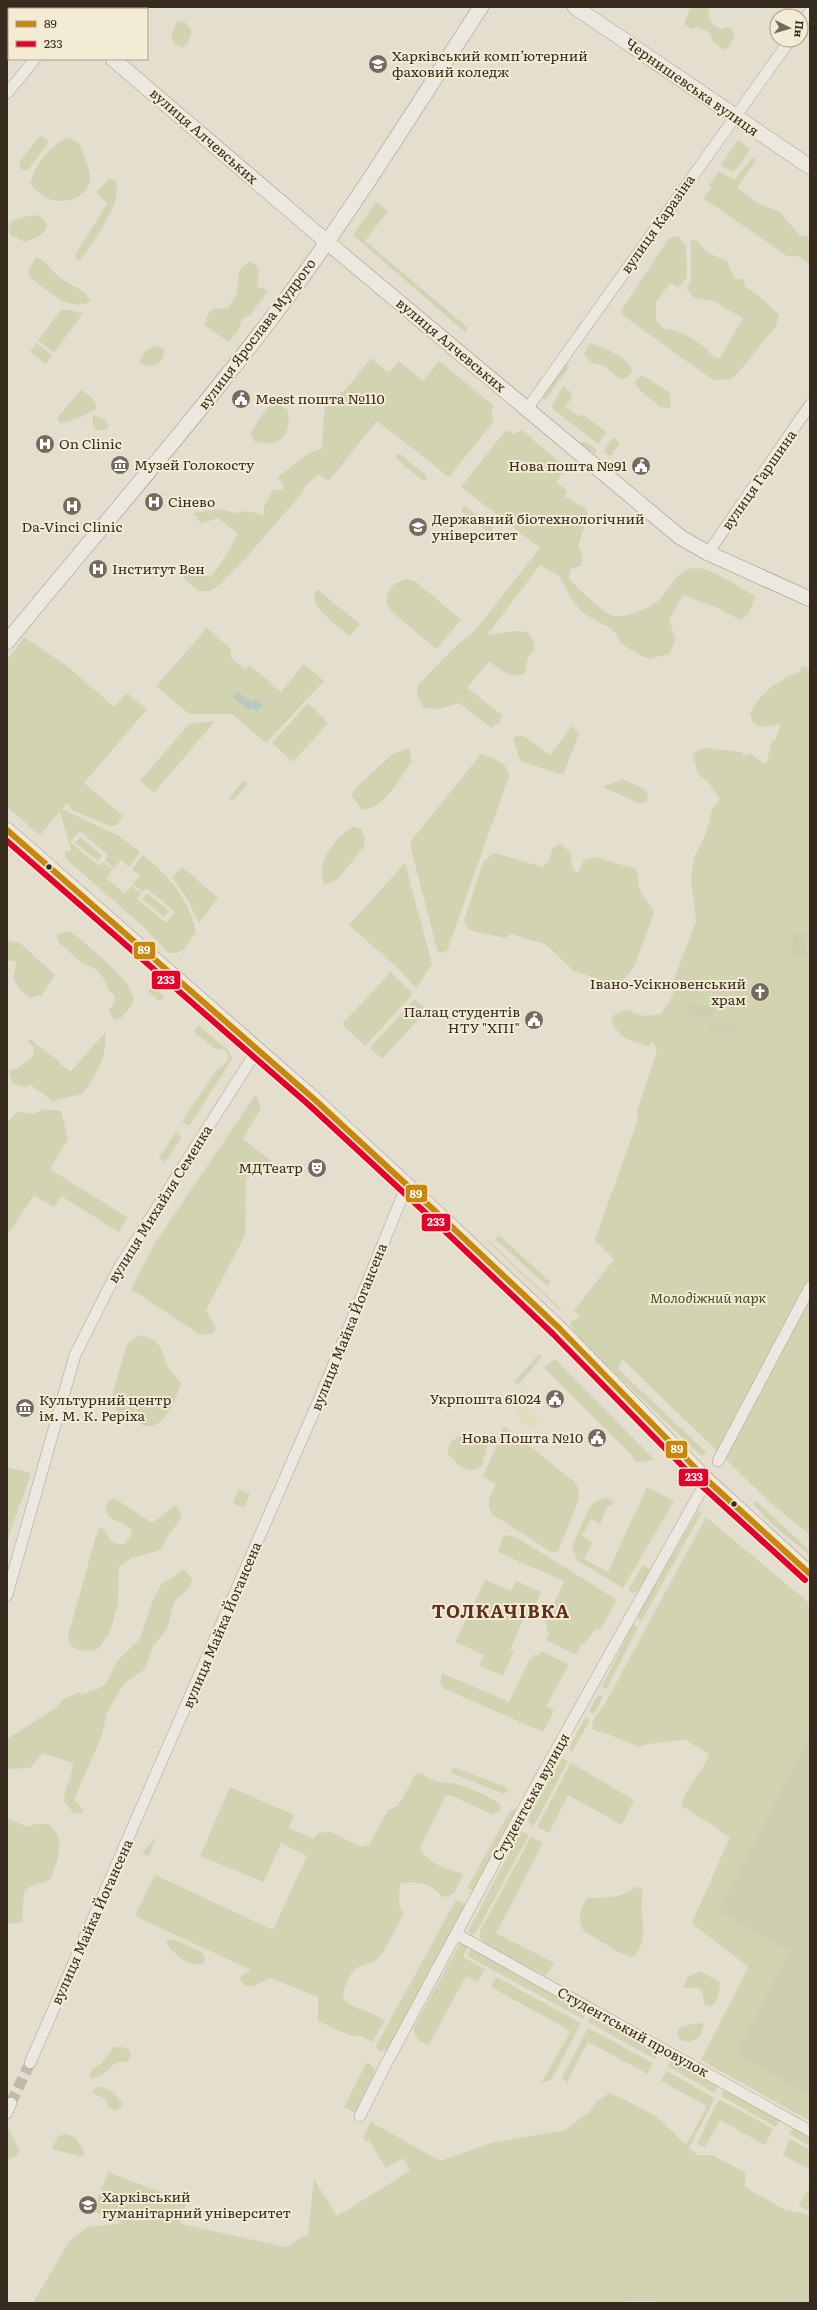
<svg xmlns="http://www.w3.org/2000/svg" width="817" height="2310" viewBox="0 0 817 2310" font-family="Literata,serif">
  <rect width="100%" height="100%" fill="#e4dece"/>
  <!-- farmland -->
  <polygon fill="#e2dcc0" points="522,1388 534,1401 527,1408 540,1422 533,1430 521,1421 513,1409 514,1397"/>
  <!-- green -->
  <g fill="#d2d3b1">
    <polygon points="710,7 708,15 714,26 721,29 728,27 735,34 729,47 725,50 714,43 709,32 696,27 691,29 684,24 690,8"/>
    <polygon points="182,21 185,22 192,32 187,44 182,48 174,43 171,36 177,22"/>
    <polygon points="40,136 48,139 47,145 28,170 22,170 19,162"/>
    <path d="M67,138L78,142C82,148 92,175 90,182C85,200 61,205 46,198C40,195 35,188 30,184C34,165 50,146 67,138Z"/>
    <polygon points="738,140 750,149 737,169 731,172 721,165"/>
    <polygon points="753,157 756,160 737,188 763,206 779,211 799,235 810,237 810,264 797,256 787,256 703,198 712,187 709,185 719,171 734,180"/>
    <path d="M109,179L115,181C125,200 95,238 85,254L79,261L76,260L75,255L107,204L96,192Z"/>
    <polygon points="376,202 388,211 365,241 468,328 465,332 353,235"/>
    <path d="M33,215L39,216L47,224C45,236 34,238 25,242L11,236L8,226L13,220Z"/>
    <path d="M674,236L679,237L686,246L687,277L678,288L673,284H669L656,302V320L663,329C681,328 704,345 715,358H720L743,318L713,301L694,298L686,288L691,281V240L697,241L708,253L727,261L734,279H743L745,287L759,296L779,315L776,326L738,373L730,379L713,380L625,317L621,311L669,238Z"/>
    <path d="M36,257C47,261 51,270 59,277C70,285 84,289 91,301C71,314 45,289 30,277L28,270Z"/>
    <polygon points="248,262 252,262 259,269 257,286 268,291 250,315 242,319 238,331 229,342 204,325 208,314 214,309 228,308 237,293 239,271"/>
    <polygon points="62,309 83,313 54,353 38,340"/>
    <polygon points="36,343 52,355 46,364 30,352"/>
    <path d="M590,343C603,348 628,356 632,371C620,392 613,368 601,365C599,364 595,364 592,363L584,354Z"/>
    <path d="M158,346L164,350C165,364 153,368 141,364L140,360C143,352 150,347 158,346Z"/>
    <path d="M371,358L389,373L399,361L423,381L439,361L494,406L491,413L494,421L449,477L377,421L329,481L319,475L307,484L301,494L247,557L218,586L210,591H198L182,576C190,568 202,575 211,577L227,554L238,534L218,518L201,524L193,513L219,509L236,513L247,511L264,515V506L273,490L284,489L283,483L277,477C293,468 304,452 322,449L325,403L346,389Z"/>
    <polygon points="565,363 569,367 545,400 541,397"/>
    <path d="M642,375L669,392L671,405L669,408L659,407C652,396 638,394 635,381Z"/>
    <polygon points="563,386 572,393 570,395 573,397 565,406 580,417 582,414 606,432 598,444 551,407"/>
    <path d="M81,390C89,395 97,399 96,409L79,418L62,423L58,421V417Z"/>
    <path d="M272,404H278L288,410C291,436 282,447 255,442L250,434L262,415Z"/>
    <path d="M93,415L104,419L109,426C106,432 101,431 95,429L92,422Z"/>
    <path d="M506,430L514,434L521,430L567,468L556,482L567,491L564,496L585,508L588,513L578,547L583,556L581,565L570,570L569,579C578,587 603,614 614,616C626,618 651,608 659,600C672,587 676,568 697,568C714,569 740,588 755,596C751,606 751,616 740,620L718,608L683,595L669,620L676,639L669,654L648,659L621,644L616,634L610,628L583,613L572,600L559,576L540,565L488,634C505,636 535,619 534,650L528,657L524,674C509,679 500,669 489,661L467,688L502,715L500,722L491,728L459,703L440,709L424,708L417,695L418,685L457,645L473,633L540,548L461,487Z"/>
    <polygon points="613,437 620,443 610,457 604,450"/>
    <polygon points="584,441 597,450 594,454 581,444"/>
    <polygon points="399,453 426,475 427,480 422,480 397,459 396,455"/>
    <polygon points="465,506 492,527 493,532 488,532 462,512 462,507"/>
    <path d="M407,579L415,581L461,620L436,649L390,610C381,596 392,581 407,579Z"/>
    <path d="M317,589L360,624L350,636C339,626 305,606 317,589Z"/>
    <polygon points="207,628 232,650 230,653 231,658 245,669 250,665 281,692 304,664 324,681 266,743 232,714 189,714 156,686"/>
    <path d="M24,637L67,666L114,707L127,693L147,709L84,783L123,816L117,825L110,826L72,810L67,803L62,809L119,836L140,852L129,867L121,860L114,868L105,860L108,855L80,831L70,842L99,866L103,862L113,869L106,878L125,894L131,886L141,894L137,899L166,923L175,912L146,888L142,892L133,884L140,876L132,869L143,855C168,875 190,900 196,932L185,948L178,953H168L146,929L65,858V852L71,850L60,811L40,835L7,807V660Z"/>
    <path d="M802,666L810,669V1535L775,1507L622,1359L618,1369L706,1452L702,1456L590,1350L574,1332L570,1322L580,1317L574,1311L614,1259L595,1240L638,1119L637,1111L657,1051L653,1042L648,1046C630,1041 620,1038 611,1021L615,1014L626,1010L645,1016L661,1014L673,995V982L696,921L691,879L694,858L706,833L712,810L720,799L709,783L698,774L692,754L704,748L742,752L744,756L751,754L766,765L772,741L775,740L781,724L763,727L753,723L750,713C760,693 778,680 799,672Z"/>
    <polygon points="308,703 328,723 293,762 272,743"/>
    <polygon points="215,721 154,793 140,781 189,724"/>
    <polygon points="572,726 579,733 563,775 520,761 513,738 522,735 550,755"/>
    <path d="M409,748L412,761C400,778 385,808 362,810L351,795L355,789L392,754Z"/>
    <path d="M481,754C492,758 508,762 509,776L447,951L442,953L438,952L411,849V841Z"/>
    <polygon points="623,779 644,789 648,795 647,801 640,804 603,787"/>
    <polygon points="243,781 247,782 246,786 233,801 231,801 229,798"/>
    <path d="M353,827L361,829L365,838L364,846L338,879L324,885C323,878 321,868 323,863C327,850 341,833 353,827Z"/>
    <polygon points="80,837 102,855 98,861 75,843"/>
    <path d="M560,844L570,852L573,870L578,873L584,860L596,857L635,869C640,876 637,884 640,891C645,899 650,904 654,913L634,967L619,986L574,971L545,944L511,934L505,938L469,930L464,921L483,862L494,853L543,867L549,861L552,849Z"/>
    <polygon points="405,863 432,964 416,988 399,969 349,925"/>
    <polygon points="182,867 218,898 199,923 186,897 172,877"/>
    <polygon points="147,893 169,911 164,917 142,899"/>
    <path d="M70,931C83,942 139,985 133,1002C131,1008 124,1014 120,1019L114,1020L108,1010L113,1005L115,996L109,991L104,979L97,970L81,962L59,943L57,939L58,934Z"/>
    <polygon points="7,940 20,943 55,975 42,995 30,998 20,990 13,978 17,962 7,960"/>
    <polygon points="391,972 413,994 365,1046 342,1024"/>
    <polygon points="152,986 165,997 160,1002 148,991"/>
    <polygon points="415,999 427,1010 382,1059 370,1048"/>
    <polygon points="198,1025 229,1051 232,1059 189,1126 182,1121 219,1067 225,1064 229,1056 225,1050 213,1048 194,1031"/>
    <path d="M105,1033C108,1055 96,1078 82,1094L52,1101L31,1085L25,1087L13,1083L9,1070L16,1069L33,1057L34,1047L27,1041L31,1039C38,1047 48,1052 56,1059C61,1064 64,1068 71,1071Z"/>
    <polygon points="256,1094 261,1108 243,1139 271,1161 271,1166 246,1178 245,1235 206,1310 216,1329 213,1333 200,1335 131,1289 155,1243"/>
    <polygon points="43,1109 61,1111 68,1139 50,1169 127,1217 119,1232 61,1196 54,1207 34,1195 7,1236 7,1123 17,1112 34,1114"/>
    <polygon points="176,1132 182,1137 165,1162 159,1158"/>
    <polygon points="499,1235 546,1278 551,1282 547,1286 495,1239"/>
    <polygon points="489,1241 562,1310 561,1311 488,1242"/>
    <path d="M140,1335C162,1341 160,1347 167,1365C170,1372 176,1377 181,1383C176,1397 167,1426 149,1426C143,1426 137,1422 132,1420C121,1416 114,1410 111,1399L127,1344Z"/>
    <polygon points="539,1354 542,1357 518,1385 514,1382"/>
    <polygon points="555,1359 655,1460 636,1462 632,1455 544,1368"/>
    <path d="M504,1426L575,1482L579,1490V1499L558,1552H551L492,1514C485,1502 491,1495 496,1484L483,1477Z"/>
    <path d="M459,1436H480L488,1442L482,1466C468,1476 457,1464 447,1453L452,1441Z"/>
    <polygon points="7,1467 31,1473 7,1541"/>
    <polygon points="647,1487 674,1501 623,1588 578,1561 572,1547 589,1508 595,1501 608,1498 614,1501 611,1506 608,1505 600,1524 591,1519 582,1536 593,1542 584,1559 608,1572"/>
    <polygon points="239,1489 250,1494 244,1508 233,1503"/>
    <path d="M114,1498L152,1523L176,1505L182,1517L165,1540L161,1550L132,1558L119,1566L118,1603L110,1632L98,1649C87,1652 80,1652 70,1645L68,1636L98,1529L102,1528C112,1537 106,1544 124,1544L132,1535L130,1528L109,1517L106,1509L108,1501Z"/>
    <polygon points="756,1501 810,1551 810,1556 774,1526 753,1504"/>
    <polygon points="698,1511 702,1512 641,1622 638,1619 638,1615"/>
    <path d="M706,1517L810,1604V2121L701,2060L748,1967L692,1923L730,1837L682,1806C684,1787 703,1773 709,1754L684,1739C668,1743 654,1741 639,1747L603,1732H598L592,1729L593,1720L606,1702Z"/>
    <polygon points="508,1535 516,1537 617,1600 600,1630 596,1629 584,1644 580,1646 576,1655 546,1640 549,1633 546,1631 548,1624 545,1623 564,1581 498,1552 503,1537"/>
    <polygon points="643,1565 650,1570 638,1590 634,1594 628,1590"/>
    <path d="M184,1569L193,1580L189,1588L174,1602L167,1629L153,1646L145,1669L124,1684L107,1712L102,1735L74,1800L83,1809V1813H74L64,1801C64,1787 73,1777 73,1763L43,1753L30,1768L7,1769V1739L57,1707L64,1699L79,1692L82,1694L98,1689L107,1682L117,1661L140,1639L153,1600L161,1585Z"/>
    <polygon points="485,1580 511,1591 516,1581 541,1592 530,1617 525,1615 510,1650 514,1651 503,1676 479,1665 484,1655 455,1642"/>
    <polygon points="633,1625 638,1627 606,1690 602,1686"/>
    <polygon points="541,1651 569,1665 546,1706 554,1711 543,1732 443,1688 440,1683 442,1673 509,1702 529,1660 531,1661 535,1654 539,1656"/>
    <polygon points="598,1695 603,1697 594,1714 589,1711"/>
    <polygon points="586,1717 590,1720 572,1752 568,1749"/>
    <polygon points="562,1758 568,1761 533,1827 528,1821 530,1815"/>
    <polygon points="571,1763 634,1800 622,1825 568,1795 549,1833 537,1827"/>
    <polygon points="453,1767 506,1787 508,1791 504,1794 454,1774 451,1772"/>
    <path d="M416,1773L424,1774C432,1782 439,1782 450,1783C463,1784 491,1797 501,1805L500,1810L493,1815L455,1797L446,1795L420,1847C428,1865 446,1868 463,1874C460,1881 454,1902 442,1896C437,1893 434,1887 428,1885C420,1882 408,1883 400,1883L399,1906L404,1913C401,1921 383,1954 377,1959C373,1963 368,1963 363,1965C349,1969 345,1986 343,1998C354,2012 372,2009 385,2021L372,2042L361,2036H351L318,2021V1997L270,1978L252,1987L245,1986L239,1978L251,1970L135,1916L155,1875L273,1930L307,1856L281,1843L264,1882L200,1856L230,1787L294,1815L289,1828L313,1839L318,1833L331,1832L361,1847L369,1845L388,1810L397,1806L403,1798Z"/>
    <polygon points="511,1809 516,1811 473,1891 467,1888"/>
    <path d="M7,1818L27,1827L36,1824H48C68,1838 57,1862 50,1880L31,1886L24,1892L22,1922L9,1924L7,1921Z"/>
    <polygon points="521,1831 529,1835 477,1931 471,1936 468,1931"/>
    <polygon points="156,1837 149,1856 142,1853"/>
    <polygon points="531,1837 543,1843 496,1933 554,1963 546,1976 485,1944 480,1939 480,1931"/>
    <path d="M637,1886L642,1889L643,1894C637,1916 653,1938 633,1957L620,1953L584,1931C576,1920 581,1908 587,1898C606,1897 622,1899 637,1886Z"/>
    <polygon points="456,1900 466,1905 388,2049 379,2052 376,2046"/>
    <path d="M173,1939L202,1952L205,1958L204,1964C188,1967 174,1955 166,1942Z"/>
    <path d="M460,1943L469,1945L463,1957L485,1969L478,1982L466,1976L429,2045C418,2041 415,2039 414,2027Z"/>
    <polygon points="472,1946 588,2009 583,2019 467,1956"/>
    <path d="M699,1971L720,1982C719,1990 719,2001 711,2006L705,2005L702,1991L698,1988H683L687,1978Z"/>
    <polygon points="496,1977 581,2023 551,2080 541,2083 570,2033 569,2030 491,1987"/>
    <polygon points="593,2012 661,2049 655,2059 588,2022"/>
    <polygon points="697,2023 704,2024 700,2037 690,2042 680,2040 677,2033 680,2027"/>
    <polygon points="588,2028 653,2063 648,2074 588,2042 567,2082 562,2078"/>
    <path d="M114,2047H123L129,2050L131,2056L127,2062C116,2061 114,2064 107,2071C103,2074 97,2077 92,2079L89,2076L92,2069L102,2063Z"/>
    <polygon points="673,2057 720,2083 714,2093 668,2066"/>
    <polygon points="367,2062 374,2068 374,2073 355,2113 344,2107"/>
    <polygon points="666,2071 715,2098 689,2148 697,2155 712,2155 745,2172 745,2187 785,2210 810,2215 810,2303 672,2303 648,2301 582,2303 33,2303 70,2240 88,2227 123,2223 93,2211 108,2172 178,2199 182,2189 191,2193 180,2219 181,2224 286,2247 308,2234 314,2179 337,2216 410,2171 403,2158 386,2168 369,2140 366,2142 363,2137 371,2122 440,2161 491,2143 565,2130 588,2113 597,2102 609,2093 626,2100 657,2117 686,2145 706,2108 705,2105 661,2081"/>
    <path d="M97,2087C109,2087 117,2095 123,2105L115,2111L108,2107L106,2099L91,2092Z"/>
    <polygon points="726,2087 781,2117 776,2127 721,2096"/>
    <polygon points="719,2099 773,2129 765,2145 720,2120 705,2147 697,2144"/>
    <polygon points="7,2126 20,2150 15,2157 8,2159"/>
    <polygon points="794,2126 810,2135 810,2146 789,2134"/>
    <polygon points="67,2134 76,2138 85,2153 83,2157 52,2149 58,2136"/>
    <polygon points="790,2139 810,2150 810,2170 783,2155"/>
    <polygon points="810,2186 810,2212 799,2206"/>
  </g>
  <!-- cemetery -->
  <g fill="#cdcdb1">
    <polygon points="793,933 807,934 806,956 795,956 792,949"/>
    <polygon points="689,1004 713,1006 713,1017 688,1014"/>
    <polygon points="710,1024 736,1025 735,1032 709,1030"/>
    <polygon points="810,1736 810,2095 736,2054 790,1951 719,1911"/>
  </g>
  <!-- water -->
  <polygon fill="#b9c9bf" points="238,692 252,703 255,699 263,705 257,712 252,707 250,710 233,698"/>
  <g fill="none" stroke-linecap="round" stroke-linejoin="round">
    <!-- street-tunnel -->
    <polyline stroke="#c1baab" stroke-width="11" stroke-dasharray="11 5.5" stroke-linecap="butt" points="11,2103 30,2063"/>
    <!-- street casing -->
    <g stroke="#a9a397" stroke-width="12">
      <g id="street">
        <polyline points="801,24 810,12"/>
        <polyline points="7,93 35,59"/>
        <polyline points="527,409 790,40"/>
        <polyline points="708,553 810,405"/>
        <polyline points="718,1461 810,1287"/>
        <polyline points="7,1595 75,1355 120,1266 257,1050"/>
        <polyline points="456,1934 810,2131"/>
        <polyline points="30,2063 319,1400 407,1185"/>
        <polyline points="7,2113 11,2103"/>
        <polyline points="360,2116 386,2064 522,1811 707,1480"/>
      </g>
    </g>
    <!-- secondary casing -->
    <g stroke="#999287" stroke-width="16">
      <g id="secondary">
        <polyline points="51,7 54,9"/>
        <polyline points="575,7 810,167"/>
        <polyline points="113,59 327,242 680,537 708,553 810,599"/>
        <path d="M7,642C100,528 198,417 286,299C356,205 417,105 481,7"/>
        <polyline points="7,830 314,1099 435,1211 559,1328 707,1480 810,1574"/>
      </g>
    </g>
    <!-- street -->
    <use href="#street" stroke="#ece8e0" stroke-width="11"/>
    <!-- secondary -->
    <use href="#secondary" stroke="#ece8e0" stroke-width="15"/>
    <!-- bus-1 casing -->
    <g stroke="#f4ebd5" stroke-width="9">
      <polyline id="bus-1" points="7,830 314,1099 435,1211 559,1328 707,1480 810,1574"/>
    </g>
    <!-- bus-2 casing -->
    <g stroke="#f4ebd5" stroke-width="9">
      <polyline id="bus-2" points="7,841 309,1105 430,1217 553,1334 702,1486 805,1580"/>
    </g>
    <!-- bus-1 -->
    <use href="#bus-1" stroke="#c78708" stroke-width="6"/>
    <!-- bus-2 -->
    <use href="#bus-2" stroke="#e4002b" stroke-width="6"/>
  </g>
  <!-- icons -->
  <defs>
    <g id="university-disc" transform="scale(1)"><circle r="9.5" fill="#746a5d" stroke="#f4ebd5"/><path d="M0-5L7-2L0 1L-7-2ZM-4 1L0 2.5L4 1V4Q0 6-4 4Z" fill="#fff"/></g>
    <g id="civic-disc" transform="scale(1)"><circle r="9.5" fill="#746a5d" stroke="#f4ebd5"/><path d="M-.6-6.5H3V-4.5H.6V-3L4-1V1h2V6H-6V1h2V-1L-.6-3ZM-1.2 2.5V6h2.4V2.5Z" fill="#fff"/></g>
    <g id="hospital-disc" transform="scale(1)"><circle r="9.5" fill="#746a5d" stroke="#f4ebd5"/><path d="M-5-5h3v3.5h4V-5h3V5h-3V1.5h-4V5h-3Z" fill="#fff"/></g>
    <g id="museum-disc" transform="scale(1)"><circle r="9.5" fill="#746a5d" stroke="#f4ebd5"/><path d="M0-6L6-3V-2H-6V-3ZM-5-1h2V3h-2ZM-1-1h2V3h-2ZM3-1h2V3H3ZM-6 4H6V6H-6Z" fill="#fff"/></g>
    <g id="church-disc" transform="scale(1)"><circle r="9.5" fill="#746a5d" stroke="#f4ebd5"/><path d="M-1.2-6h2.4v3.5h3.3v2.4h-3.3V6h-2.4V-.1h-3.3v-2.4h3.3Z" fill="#fff"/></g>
    <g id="theatre-disc" transform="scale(1)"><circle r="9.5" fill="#746a5d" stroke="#f4ebd5"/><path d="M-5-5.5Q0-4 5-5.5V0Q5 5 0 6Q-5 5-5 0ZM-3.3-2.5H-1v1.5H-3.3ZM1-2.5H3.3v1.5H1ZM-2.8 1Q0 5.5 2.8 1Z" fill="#fff"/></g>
  </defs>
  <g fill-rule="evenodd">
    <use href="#university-disc" x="378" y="64"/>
    <use href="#civic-disc" x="241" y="399"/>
    <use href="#hospital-disc" x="45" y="444"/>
    <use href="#museum-disc" x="120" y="465"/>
    <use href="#civic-disc" x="641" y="466"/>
    <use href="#hospital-disc" x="154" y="502"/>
    <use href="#hospital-disc" x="72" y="506"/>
    <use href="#university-disc" x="418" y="527"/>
    <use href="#hospital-disc" x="98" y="569"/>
    <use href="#church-disc" x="760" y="992"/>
    <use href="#civic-disc" x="534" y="1020"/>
    <use href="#theatre-disc" x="317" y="1168"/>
    <use href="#civic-disc" x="555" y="1399"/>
    <use href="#museum-disc" x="25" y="1408"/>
    <use href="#civic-disc" x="597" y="1438"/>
    <use href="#university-disc" x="88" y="2205"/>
  </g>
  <!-- markers -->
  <g fill="#372b20" stroke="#f4ebd5" stroke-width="1.5">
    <circle cx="49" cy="867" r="3.5"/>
    <circle cx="734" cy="1504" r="3.5"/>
  </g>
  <g text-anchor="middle" stroke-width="4" stroke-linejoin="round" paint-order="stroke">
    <!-- poi labels -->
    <g font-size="14" fill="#372b20" stroke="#f4ebd5" text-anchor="start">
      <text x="392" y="61">Харківський компʼютерний<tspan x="392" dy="16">фаховий коледж</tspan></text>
      <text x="255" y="404">Meest пошта №110</text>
      <text x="59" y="449">On Clinic</text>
      <text x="134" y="470">Музей Голокосту</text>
      <text x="627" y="471" text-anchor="end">Нова пошта №91</text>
      <text x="168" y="507">Сінево</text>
      <text x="432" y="524">Державний біотехнологічний<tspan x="432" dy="16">університет</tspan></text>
      <text x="72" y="532" text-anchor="middle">Da-Vinci Сlinic</text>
      <text x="112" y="574">Інститут Вен</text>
      <text x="746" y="989" text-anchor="end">Івано-Усікновенський<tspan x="746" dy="16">храм</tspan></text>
      <text x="520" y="1017" text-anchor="end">Палац студентів<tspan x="520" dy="16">НТУ "ХПІ"</tspan></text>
      <text x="303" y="1173" text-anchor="end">МДТеатр</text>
      <text x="541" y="1404" text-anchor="end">Укрпошта 61024</text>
      <text x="39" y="1405">Культурний центр<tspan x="39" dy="16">ім. М. К. Реріха</tspan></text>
      <text x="583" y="1443" text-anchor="end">Нова Пошта №10</text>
      <text x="102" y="2202">Харківський<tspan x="102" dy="16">гуманітарний університет</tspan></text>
    </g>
    <!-- street labels -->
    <g font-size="14" fill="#372b20" stroke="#f4ebd5">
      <text transform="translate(692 87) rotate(35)" y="5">Чернишевська вулиця</text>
      <text transform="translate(204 136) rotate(41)" y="5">вулиця Алчевських</text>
      <text transform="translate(658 224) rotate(-55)" y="5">вулиця Каразіна</text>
      <text transform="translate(257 334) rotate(-53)" y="5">вулиця Ярослава Мудрого</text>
      <text transform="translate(451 345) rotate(40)" y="5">вулиця Алчевських</text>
      <text transform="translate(759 480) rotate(-55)" y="5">вулиця Гаршина</text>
      <text transform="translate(160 1204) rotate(-58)" y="5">вулиця Михайля Семенка</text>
      <text transform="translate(349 1327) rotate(-68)" y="5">вулиця Майка Йогансена</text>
      <text transform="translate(222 1625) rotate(-67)" y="5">вулиця Майка Йогансена</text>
      <text transform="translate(531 1797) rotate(-61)" y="5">Студентська вулиця</text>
      <text transform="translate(92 1922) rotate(-66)" y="5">вулиця Майка Йогансена</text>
      <text transform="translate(633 2032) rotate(29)" y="5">Студентський провулок</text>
    </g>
    <!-- park labels -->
    <g font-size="14" font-style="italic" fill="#475227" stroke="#f4ebd5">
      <text x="708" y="1303">Молодіжний парк</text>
    </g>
    <!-- district labels -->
    <g font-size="18" font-weight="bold" letter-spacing="1" fill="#612f21" stroke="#f4ebd5">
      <text x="501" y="1618">ТОЛКАЧІВКА</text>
    </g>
  </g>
  <g stroke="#f4ebd5" stroke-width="1.5">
    <rect x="133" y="941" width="23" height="19" rx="4" fill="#c78708"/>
    <rect x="151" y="970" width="30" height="20" rx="4" fill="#e4002b"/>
    <rect x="405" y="1184" width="23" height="19" rx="4" fill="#c78708"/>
    <rect x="421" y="1213" width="30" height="19" rx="4" fill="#e4002b"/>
    <rect x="665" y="1440" width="23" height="19" rx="4" fill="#c78708"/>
    <rect x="678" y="1468" width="31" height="19" rx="4" fill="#e4002b"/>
  </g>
  <g font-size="11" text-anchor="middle" font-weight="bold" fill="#fff">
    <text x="144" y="954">89</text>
    <text x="166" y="984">233</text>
    <text x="416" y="1198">89</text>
    <text x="436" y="1226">233</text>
    <text x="677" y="1453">89</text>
    <text x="694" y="1481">233</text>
  </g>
  <!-- border -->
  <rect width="817" height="2310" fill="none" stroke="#372b20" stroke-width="16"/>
  <!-- legend -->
  <rect x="8" y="8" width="140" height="52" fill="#f4ebd5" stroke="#a89e8d"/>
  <rect x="16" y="21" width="20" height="6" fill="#c78708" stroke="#a89e8d"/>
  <text x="44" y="28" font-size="12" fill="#372b20">89</text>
  <rect x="16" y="41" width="20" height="6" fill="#e4002b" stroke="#a89e8d"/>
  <text x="44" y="48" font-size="12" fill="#372b20">233</text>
  <!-- north arrow -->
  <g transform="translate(789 28) rotate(95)"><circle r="19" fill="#f4ebd5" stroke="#a89e8d"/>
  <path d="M0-3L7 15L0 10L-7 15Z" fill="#746a5d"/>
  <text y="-6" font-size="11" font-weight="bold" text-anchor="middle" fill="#372b20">Пн</text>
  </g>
</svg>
